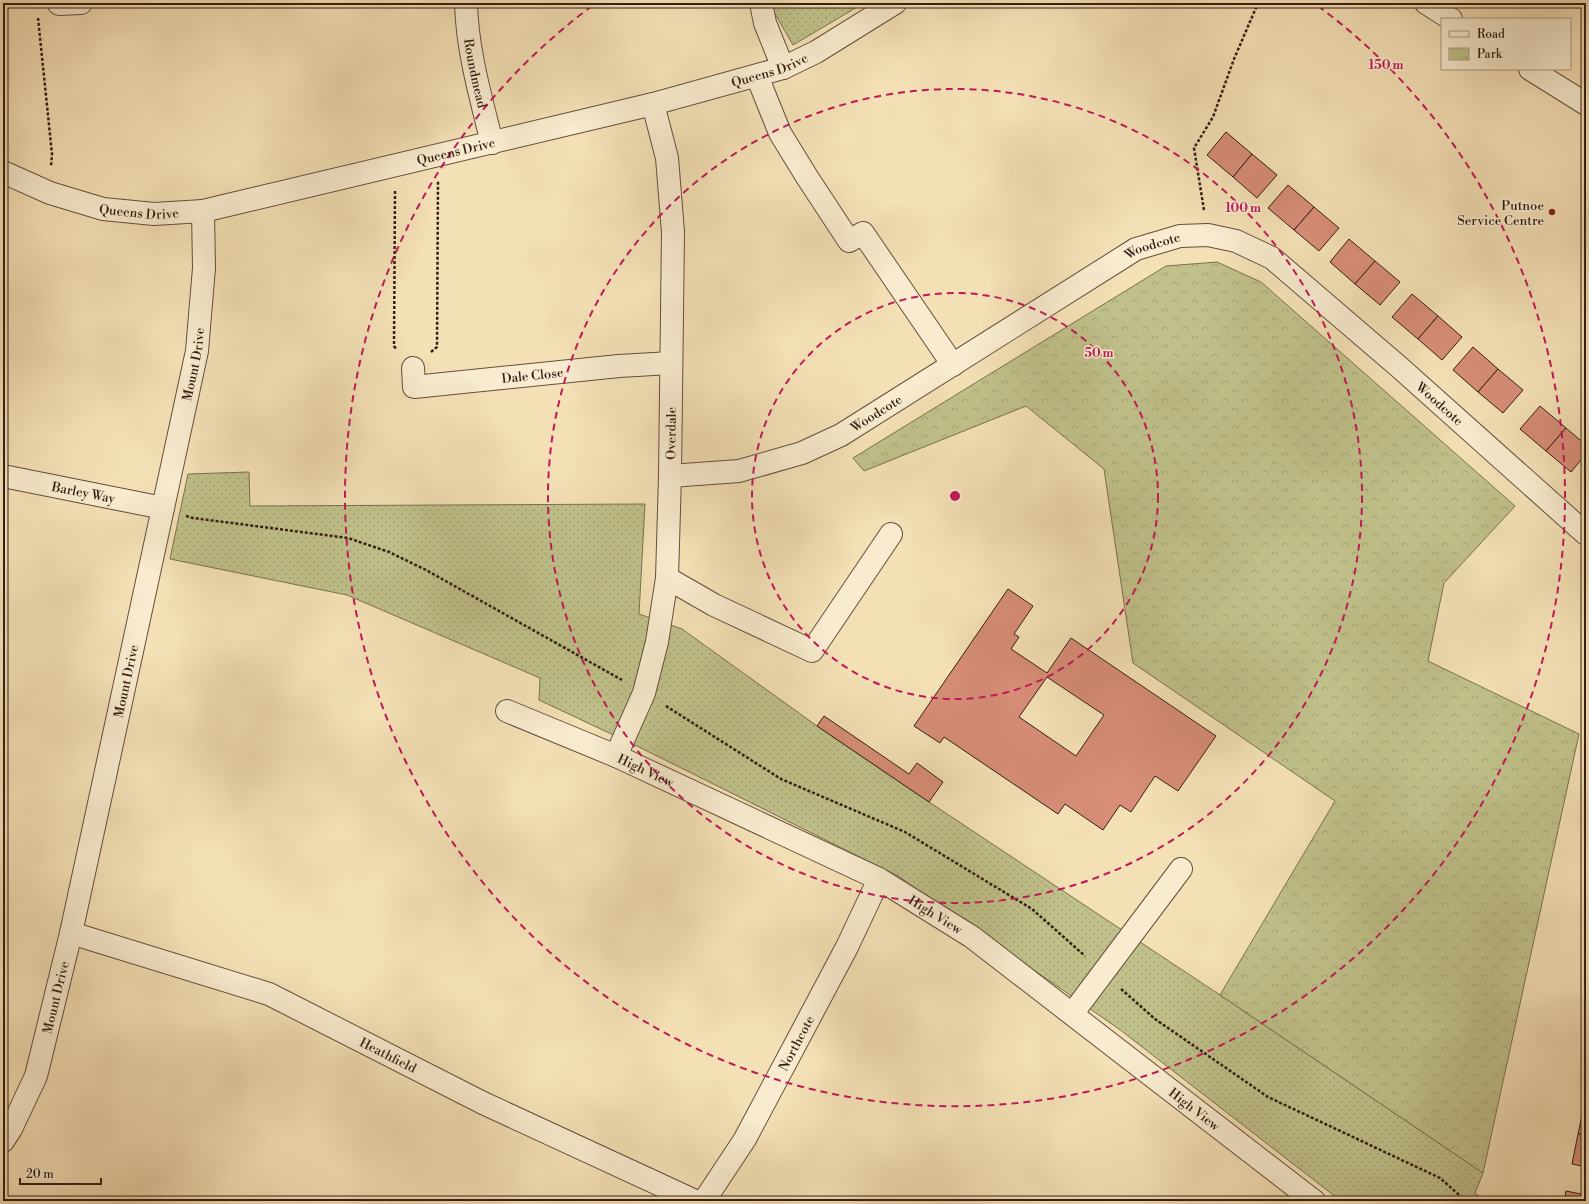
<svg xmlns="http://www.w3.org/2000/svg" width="1589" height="1204" viewBox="0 0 1589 1204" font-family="'Libre Bodoni',serif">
  <defs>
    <pattern id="grass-dots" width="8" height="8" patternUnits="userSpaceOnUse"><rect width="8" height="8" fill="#c0c18a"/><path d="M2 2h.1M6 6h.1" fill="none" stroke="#a5a576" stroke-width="1.8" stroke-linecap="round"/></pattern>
    <pattern id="park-crowns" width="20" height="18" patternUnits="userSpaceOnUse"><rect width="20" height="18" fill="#c0c18a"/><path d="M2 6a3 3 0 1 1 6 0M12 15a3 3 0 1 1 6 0" fill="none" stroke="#a5a576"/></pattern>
  </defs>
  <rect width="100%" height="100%" fill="#f4e0b5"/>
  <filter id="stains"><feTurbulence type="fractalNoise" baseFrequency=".005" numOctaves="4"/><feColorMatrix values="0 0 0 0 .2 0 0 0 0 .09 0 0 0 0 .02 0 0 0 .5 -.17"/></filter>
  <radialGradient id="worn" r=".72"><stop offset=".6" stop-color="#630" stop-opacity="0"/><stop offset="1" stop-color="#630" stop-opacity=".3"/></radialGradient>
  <!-- grass -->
  <g fill="url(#grass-dots)" stroke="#7a704f">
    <polygon points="773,3 864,3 793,45 774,12"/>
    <polygon points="249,472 250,506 645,504 639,614 682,629 817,726 929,802 1220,995 1483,1173 1475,1193 1484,1201 1341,1201 1119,1029 898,876 639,747 539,700 540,678 347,595 170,559 188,474"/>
  </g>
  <!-- park -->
  <polygon fill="url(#park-crowns)" stroke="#7a704f" points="1217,262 1261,282 1515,506 1444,583 1428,661 1579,734 1483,1173 1220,995 1335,801 1133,663 1104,469 1026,406 864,471 853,458 1166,266"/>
  <!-- building -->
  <g fill="#d78d77" stroke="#331e14" fill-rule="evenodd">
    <polygon points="1226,132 1252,154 1233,177 1207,155"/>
    <polygon points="1252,154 1277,175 1257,198 1233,177"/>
    <polygon points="1288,185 1314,207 1294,230 1268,208"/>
    <polygon points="1314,207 1339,228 1319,251 1294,230"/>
    <polygon points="1349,239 1375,261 1355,284 1330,262"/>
    <polygon points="1375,261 1400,282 1380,305 1355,284"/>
    <polygon points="1412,294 1438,316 1418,339 1392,317"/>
    <polygon points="1438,316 1462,337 1442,360 1418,339"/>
    <polygon points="1473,347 1498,369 1478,392 1453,370"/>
    <polygon points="1498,369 1523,390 1503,413 1478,392"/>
    <polygon points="1540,406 1566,428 1546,451 1520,429"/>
    <polygon points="1566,428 1586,445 1586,454 1571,472 1546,451"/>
    <path d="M1008,589L1033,606L1014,634L1019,637L1011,649L1047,673L1071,638L1216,736L1178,791L1155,776L1131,812L1120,805L1103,830L1065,804L1058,814L944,737L940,743L914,726ZM1047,677L1104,715L1076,756L1019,717Z"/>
    <polygon points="824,716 909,774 917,763 943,782 929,802 817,726"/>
    <polygon points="1584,1105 1586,1106 1586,1135 1578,1134"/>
    <polygon points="1578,1134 1586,1135 1586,1167 1572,1164"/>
    <polygon points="1566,1191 1586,1195 1586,1201 1564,1201"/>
  </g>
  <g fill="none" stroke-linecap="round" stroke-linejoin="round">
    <!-- minor casing -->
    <g stroke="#634e3c" stroke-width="24">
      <g id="minor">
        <path id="s1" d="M466,3C467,50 481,98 492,143"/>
        <polyline points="761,3 765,23 783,68"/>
        <polyline points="1426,3 1451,19"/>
        <polyline points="59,4 81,3"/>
        <polyline points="1530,69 1586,104"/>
        <polyline points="757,76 780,133 807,177 849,241 863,233 953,365"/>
        <path id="s2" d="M3,172L50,193L103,209L154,214L203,211L653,104L783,68L816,52L895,3"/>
        <path id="s3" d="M413,368L414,387L619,366L671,363"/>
        <path id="s4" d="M3,476L163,508"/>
        <path id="s5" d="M670,476L739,471L802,453L841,435L1136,249L1180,236L1208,235L1236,241L1272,258L1398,366L1586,534"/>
        <polyline points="667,578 714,605 812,651 891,534"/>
        <path id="s6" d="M507,711L616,756L879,879L972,937L1314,1201"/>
        <path id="s7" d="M616,756L644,693L657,642L667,578L670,476L673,232L667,158L653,104"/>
        <path id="s8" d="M71,933L269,994L483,1103L695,1201"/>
        <polyline points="1072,1014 1181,869"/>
        <path id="s9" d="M3,1141L11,1129L36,1076L71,933L163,508L197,351L204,268L203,211"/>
        <path id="s10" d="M704,1201L745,1139L847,947L879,879"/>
      </g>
    </g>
    <!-- path -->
    <g stroke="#331e14" stroke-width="2.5" stroke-dasharray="3 2" stroke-linecap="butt">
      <polyline points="38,18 52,154 51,166"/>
      <polyline points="395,191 394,346 397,350"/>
      <polyline points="1204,210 1194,148 1213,117 1234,59 1258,3"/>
      <polyline points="431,352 437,347 438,180"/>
      <polyline points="186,516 193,518 348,538 389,552 426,570 622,680"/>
      <polyline points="666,706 781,779 905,832 1032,909 1085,956"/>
      <polyline points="1121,989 1155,1019 1268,1097 1440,1178 1466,1201"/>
    </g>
    <!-- minor -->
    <use href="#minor" stroke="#f8ebcf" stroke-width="22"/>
  </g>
  <!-- distance rings -->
  <g fill="none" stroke="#c2185b" stroke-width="2" stroke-dasharray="7 5">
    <circle cx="955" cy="496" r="203"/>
    <circle cx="955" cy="496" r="407"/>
    <path d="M1318 6A610 610 0 1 1 592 6"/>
  </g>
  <!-- markers -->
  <circle fill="#8f2418" stroke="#f8ebcf" stroke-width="1.5" cx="1552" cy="212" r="4"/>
  <g text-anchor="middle" stroke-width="3" stroke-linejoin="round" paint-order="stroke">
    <!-- street labels -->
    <g font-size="13" fill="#331e14" stroke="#f8ebcf">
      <text dy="5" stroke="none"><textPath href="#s2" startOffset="791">Queens Drive</textPath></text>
      <text dy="5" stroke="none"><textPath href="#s1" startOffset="71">Roundmead</textPath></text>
      <text dy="5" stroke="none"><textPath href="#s2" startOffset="467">Queens Drive</textPath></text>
      <text dy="5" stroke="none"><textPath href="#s2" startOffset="143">Queens Drive</textPath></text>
      <text dy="5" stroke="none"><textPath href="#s5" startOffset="543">Woodcote</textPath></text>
      <text dy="5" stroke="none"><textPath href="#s9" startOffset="802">Mount Drive</textPath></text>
      <text dy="5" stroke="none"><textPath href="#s3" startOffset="138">Dale Close</textPath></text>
      <text dy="5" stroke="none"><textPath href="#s5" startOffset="891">Woodcote</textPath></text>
      <text dy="5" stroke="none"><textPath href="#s5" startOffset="219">Woodcote</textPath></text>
      <text dy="5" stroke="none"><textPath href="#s7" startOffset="331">Overdale</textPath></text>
      <text dy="5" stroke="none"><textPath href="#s4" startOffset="82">Barley Way</textPath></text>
      <text dy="5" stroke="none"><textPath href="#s9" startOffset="478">Mount Drive</textPath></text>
      <text dy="5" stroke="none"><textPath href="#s6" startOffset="151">High View</textPath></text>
      <text dy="5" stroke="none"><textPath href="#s6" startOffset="475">High View</textPath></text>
      <text dy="5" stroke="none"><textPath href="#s9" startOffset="154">Mount Drive</textPath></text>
      <text dy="5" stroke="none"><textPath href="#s10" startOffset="183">Northcote</textPath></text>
      <text dy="5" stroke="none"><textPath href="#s8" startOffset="341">Heathfield</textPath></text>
      <text dy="5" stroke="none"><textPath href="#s6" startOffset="799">High View</textPath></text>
    </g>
    <!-- poi labels -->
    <g font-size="13" fill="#331e14" stroke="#f8ebcf" text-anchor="end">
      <text x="1544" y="210">Putnoe<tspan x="1544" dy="15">Service Centre</tspan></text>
    </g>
  </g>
  <circle cx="955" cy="496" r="6" fill="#c2185b" stroke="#f8ebcf" stroke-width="2"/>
  <g font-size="12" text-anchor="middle" font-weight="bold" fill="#c2185b" stroke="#f8ebcf" stroke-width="3" stroke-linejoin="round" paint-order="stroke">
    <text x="1386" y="69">150 m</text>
    <text x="1243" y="212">100 m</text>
    <text x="1099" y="357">50 m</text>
  </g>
  <!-- margin -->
  <rect width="1589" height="1204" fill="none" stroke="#f4e0b5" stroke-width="16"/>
  <rect x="4" y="4" width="1581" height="1196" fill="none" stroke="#331e14" stroke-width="2"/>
  <rect x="8" y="8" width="1573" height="1188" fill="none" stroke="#331e14"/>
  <!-- legend -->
  <rect x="1441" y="18" width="130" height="52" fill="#f8ebcf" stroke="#a99984"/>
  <rect x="1449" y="31" width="20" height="6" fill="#f8ebcf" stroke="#a99984"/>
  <text x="1477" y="38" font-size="12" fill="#331e14">Road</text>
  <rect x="1449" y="48" width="20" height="12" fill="url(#park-crowns)" stroke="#a99984"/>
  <text x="1477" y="58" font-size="12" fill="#331e14">Park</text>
  <!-- scale -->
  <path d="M20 1178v6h81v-6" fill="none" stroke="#331e14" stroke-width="2"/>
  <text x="26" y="1178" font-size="12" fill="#331e14" stroke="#f8ebcf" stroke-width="3" paint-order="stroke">20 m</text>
  <rect width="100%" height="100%" filter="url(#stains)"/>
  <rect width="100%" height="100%" fill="url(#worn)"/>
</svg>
